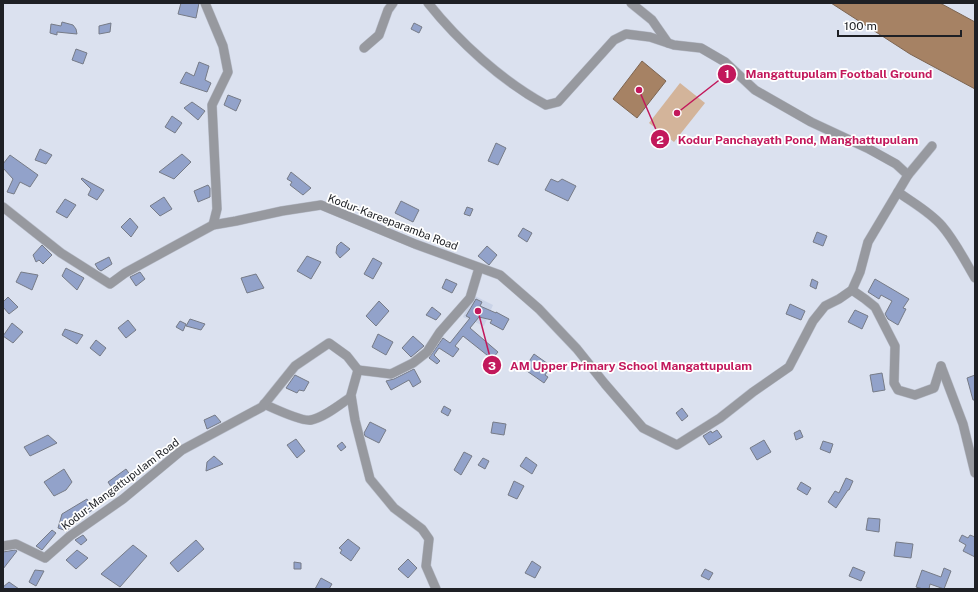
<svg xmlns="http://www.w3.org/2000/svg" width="978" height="592" viewBox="0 0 978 592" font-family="'Public Sans',sans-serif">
  <rect width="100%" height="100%" fill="#dbe1ef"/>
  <!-- built -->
  <polygon fill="#cad3e7" points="473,295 493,305 484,326 463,317"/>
  <!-- green -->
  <polygon fill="#d3b49a" points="680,83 705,103 674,142 649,123"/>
  <!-- water -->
  <g fill="#a68264" stroke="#7d6551">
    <polygon points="831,3 940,3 975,22 975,89 910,54"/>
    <polygon points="642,61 666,81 637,118 613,99"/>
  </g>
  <!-- building -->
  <g fill="#92a2ca" stroke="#767b87">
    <polygon points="181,3 199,3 196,18 178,14"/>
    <polygon points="62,22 73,25 76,29 77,34 57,32 57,35 50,33 51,24 61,26"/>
    <polygon points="111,23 110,32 99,34 99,26"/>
    <polygon points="414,23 422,27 419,33 411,29"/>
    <polygon points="76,49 87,53 83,64 72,60"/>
    <polygon points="199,62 209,66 205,80 211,83 207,92 180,83 186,72 194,76"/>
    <polygon points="228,95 241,100 236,111 224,105"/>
    <polygon points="192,102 205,111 198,120 184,108"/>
    <polygon points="172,116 182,123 175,133 165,127"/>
    <polygon points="496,143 506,148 498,165 488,161"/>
    <polygon points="40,149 52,155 46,164 35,160"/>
    <polygon points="182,154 191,162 174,179 159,172"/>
    <polygon points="10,155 38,175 30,187 20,182 14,194 7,192 13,179 3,168 3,164"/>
    <polygon points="291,172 311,188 303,195 290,185 292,182 287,179"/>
    <polygon points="82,178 104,190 97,200 88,195 91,189 81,179"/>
    <polygon points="551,179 558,182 562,179 576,186 568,201 545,190"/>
    <polygon points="208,185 210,188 210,197 198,202 194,191"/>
    <polygon points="164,197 172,209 160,216 150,206"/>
    <polygon points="65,199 76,205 67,218 56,212"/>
    <polygon points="401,201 419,210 413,222 395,213"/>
    <polygon points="467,207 473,209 470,216 464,214"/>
    <polygon points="130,218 138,227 131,237 121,227"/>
    <polygon points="523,228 532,233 527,242 518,236"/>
    <polygon points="817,232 827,236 823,246 813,242"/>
    <polygon points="341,242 350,249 340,258 336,253 337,246"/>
    <polygon points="42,245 52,255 43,264 39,260 36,262 33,255"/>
    <polygon points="487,246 497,255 489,265 478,256"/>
    <polygon points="307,256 321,262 311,279 297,271"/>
    <polygon points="109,257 112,264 101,271 98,269 95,264"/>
    <polygon points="373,258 382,263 373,279 364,274"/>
    <polygon points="66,268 84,278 77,290 62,276"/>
    <polygon points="21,272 38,275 32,290 16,282"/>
    <polygon points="140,272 145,279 136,286 130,277"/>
    <polygon points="256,274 264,288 247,293 241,278"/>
    <polygon points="446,279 457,284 452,293 442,288"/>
    <polygon points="812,279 818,282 816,289 810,286"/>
    <polygon points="875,279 909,299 903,308 906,309 898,325 888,319 885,314 892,301 881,295 879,299 868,292"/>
    <polygon points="8,297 18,307 9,314 3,307 3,302"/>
    <polygon points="476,299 482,302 480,306 496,313 496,312 509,319 503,330 490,323 492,320 479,317 470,328 498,352 492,359 463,336 455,346 459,349 453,357 439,348 434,355 440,361 437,364 429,358 443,338 450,343 470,318 466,316"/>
    <polygon points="379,301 389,311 376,326 366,316"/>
    <polygon points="790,304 805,311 801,320 786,314"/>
    <polygon points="432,307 441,314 436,320 426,315"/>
    <polygon points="855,310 868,316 862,329 848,322"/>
    <polygon points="190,319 205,324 201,330 186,326"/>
    <polygon points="128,320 136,330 126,338 118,328"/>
    <polygon points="180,321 186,324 183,331 176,327"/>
    <polygon points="12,323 23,332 13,343 3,336"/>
    <polygon points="65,329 83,335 77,344 62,335"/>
    <polygon points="378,334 393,342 386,355 372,347"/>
    <polygon points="413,336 424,346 411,357 402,348"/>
    <polygon points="96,340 106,348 100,356 90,348"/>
    <polygon points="534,354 551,366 545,375 548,377 544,383 524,369"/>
    <polygon points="414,369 421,382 413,387 409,380 391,390 386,381 394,379"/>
    <polygon points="882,373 885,390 873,392 870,375"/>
    <polygon points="295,375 309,382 304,391 299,390 297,393 286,388"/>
    <polygon points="975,375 975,400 973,400 967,378"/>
    <polygon points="444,406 451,410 448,416 441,412"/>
    <polygon points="682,408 688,416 682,421 676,413"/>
    <polygon points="215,415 221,422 207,429 204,420"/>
    <polygon points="370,422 386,430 379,443 365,436 364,433"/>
    <polygon points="493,422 506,424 504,435 491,433"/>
    <polygon points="717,430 722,437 709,445 703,436 711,431 712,433"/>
    <polygon points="800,430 803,437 796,440 794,433"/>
    <polygon points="48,435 57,443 30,456 24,447"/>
    <polygon points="296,439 305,451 297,458 287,445"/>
    <polygon points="764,440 771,452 757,460 750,448"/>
    <polygon points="823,441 833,444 830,453 820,449"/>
    <polygon points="342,442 346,447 341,451 337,446"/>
    <polygon points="464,452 472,456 461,475 454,470"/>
    <polygon points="214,456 223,464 206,471 207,462"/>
    <polygon points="526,457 537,465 532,474 520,466"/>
    <polygon points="483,458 489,461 485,469 478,465"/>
    <polygon points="64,469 72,482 66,490 54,496 44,482"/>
    <polygon points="126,469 133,479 115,493 108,482"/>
    <polygon points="846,478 853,481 849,490 848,490 836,508 828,502 835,491 839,493"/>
    <polygon points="514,481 524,486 517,499 508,495"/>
    <polygon points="801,482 811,488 807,495 797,489"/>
    <polygon points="87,499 94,509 83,516 81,513 67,531 58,528 62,514"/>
    <polygon points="868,518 880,519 879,532 866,530"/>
    <polygon points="52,530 56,533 42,550 36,546"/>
    <polygon points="83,535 87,540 81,545 75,540"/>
    <polygon points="962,535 968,538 970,535 975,537 975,557 963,551 966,545 959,541"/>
    <polygon points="348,539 360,548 351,561 340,553 342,550 339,548"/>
    <polygon points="196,540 204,549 178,572 170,563"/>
    <polygon points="896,542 913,544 911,558 894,556"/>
    <polygon points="133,545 147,556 120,587 101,574"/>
    <polygon points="15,550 17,551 3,569 3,552"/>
    <polygon points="77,550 88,558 76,569 66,560"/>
    <polygon points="408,559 417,568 408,578 398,569"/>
    <polygon points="532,561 541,567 535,578 525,573"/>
    <polygon points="294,562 301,563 301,569 294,569"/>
    <polygon points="853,567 865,572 861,581 849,576"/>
    <polygon points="944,568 951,571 944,589 930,584 929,589 923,589 916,587 922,570 941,577"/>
    <polygon points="705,569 713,573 709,580 701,576"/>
    <polygon points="35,570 44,571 36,586 29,582"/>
    <polygon points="321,578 332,584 329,589 315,589"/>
    <polygon points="9,582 19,589 3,589 3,587"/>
  </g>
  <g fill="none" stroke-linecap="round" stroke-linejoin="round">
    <!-- minor casing -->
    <g stroke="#b9becb" stroke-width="10">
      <g id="minor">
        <polyline points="205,3 223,46 228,72 212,105 217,209 213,225"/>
        <polyline points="631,3 652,20 668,43"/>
        <polyline points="364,48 379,35 388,10 393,3"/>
        <polyline points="908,175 932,146"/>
        <path d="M898,192C913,203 930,212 942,226C955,241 965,261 975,278"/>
        <path d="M3,207L61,253L110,284L125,273L213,225L236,221L282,211L321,205L415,244L500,275L539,309L577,349L605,384L643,428L677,445L720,418L753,392L789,367L813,321L825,306L839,299L852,290L860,272L868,242L908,175L896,164L869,149L811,122L755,90L725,62L701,48L674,45L650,37L626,34L614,40L558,102L546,105C502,81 459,42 428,3"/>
        <polyline points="852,290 865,299 875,307 895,346 894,383 898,390 915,395 934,388 941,366"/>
        <polyline points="941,366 963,424 975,473"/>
        <polyline points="358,370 351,395 355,420 370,479 394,508 422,529 429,539 426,566 436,589"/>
        <polyline points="358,370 391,374 413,363 427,352 440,332 470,298 479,268"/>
        <path d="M264,404C273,408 302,422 311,420C325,417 339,405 351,397"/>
        <polyline points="3,546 16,544 45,558 70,536 123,499 182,450 262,407 295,366 329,343 347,356 358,370"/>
      </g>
    </g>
    <!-- minor -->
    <use href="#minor" stroke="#97999f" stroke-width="9"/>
  </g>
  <g text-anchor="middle" stroke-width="3.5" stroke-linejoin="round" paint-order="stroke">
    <!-- street labels -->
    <g font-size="11" fill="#1e2025" stroke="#fff">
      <text transform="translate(393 222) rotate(21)" y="4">Kodur-Kareeparamba Road</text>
      <text transform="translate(120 484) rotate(-37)" y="4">Kodur-Mangattupulam Road</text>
    </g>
  </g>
  <!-- callouts -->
  <path fill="none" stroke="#c2185b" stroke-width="1.5" d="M677 113L727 74M639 90L660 139M478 311L492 365"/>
  <g fill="#c2185b" stroke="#fff" stroke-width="1.5">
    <circle cx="677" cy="113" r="4"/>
    <circle cx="639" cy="90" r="4"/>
    <circle cx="478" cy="311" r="4"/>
    <circle cx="727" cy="74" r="10"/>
    <circle cx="660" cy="139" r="10"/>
    <circle cx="492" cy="365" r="10"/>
  </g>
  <g font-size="12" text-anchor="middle" font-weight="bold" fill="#fff">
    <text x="727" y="78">1</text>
    <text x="660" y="144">2</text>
    <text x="492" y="370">3</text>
  </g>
  <g font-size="12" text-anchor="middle" font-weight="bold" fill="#c2185b" stroke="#fff" stroke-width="3.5" stroke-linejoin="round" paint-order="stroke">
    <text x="839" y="78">Mangattupulam Football Ground</text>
    <text x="798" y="144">Kodur Panchayath Pond, Manghattupulam</text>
    <text x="631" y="370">AM Upper Primary School Mangattupulam</text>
  </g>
  <!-- border -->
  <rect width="978" height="592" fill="none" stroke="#1e2025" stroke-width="8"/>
  <!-- scale -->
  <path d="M838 30v6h123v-6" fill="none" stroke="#1e2025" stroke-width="2"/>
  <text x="844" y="30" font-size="12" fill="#1e2025" stroke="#ffffff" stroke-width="3" paint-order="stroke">100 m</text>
</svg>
